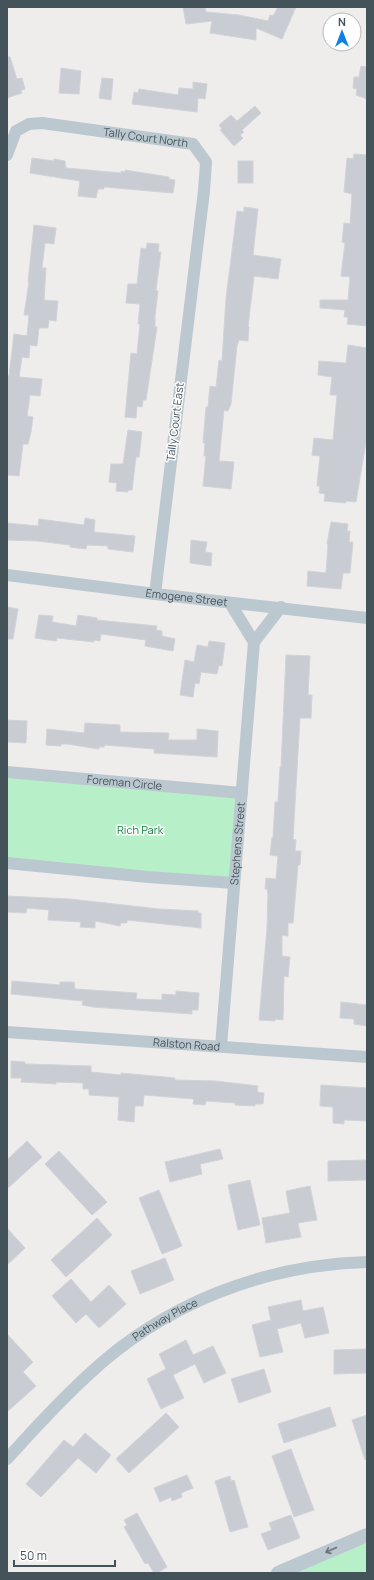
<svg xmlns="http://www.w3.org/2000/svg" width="374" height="1580" viewBox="0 0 374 1580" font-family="Manrope,sans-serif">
  <rect width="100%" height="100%" fill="#efecec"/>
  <!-- green -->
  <g fill="#b7f0c8">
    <polygon points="7,772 242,793 234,883 7,863"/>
    <polygon points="367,1541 367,1573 291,1573"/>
  </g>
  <!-- building -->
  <g fill="#c9ccd2" stroke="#d0d3d8">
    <polygon points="183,7 205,7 206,12 239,15 268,21 270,15 273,16 278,7 296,7 282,39 256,28 256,40 210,33 212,21 186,24"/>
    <polygon points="7,57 10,57 17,79 22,78 25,89 21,90 22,93 7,98"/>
    <polygon points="361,66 367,67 367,99 356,95 357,89 353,88 354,77 359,77"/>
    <polygon points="61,68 81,71 79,94 59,93"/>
    <polygon points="102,78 113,79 111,100 99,98"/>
    <polygon points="193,82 207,84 205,99 198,98 197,112 132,104 134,92 138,93 139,89 178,95 179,88 193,89"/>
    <polygon points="255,106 261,113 242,130 244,132 240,135 243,138 234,146 220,130 222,129 219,125 231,115 237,121"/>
    <polygon points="354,154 367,155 367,326 347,324 348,317 344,317 345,310 320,308 320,300 348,300 350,277 341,276 345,243 342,242 344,223 350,224 352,194 344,192 347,158 353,159"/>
    <polygon points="32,158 54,161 54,159 65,161 66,168 121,173 121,171 125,172 125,170 169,177 169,179 175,180 173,193 104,187 104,189 98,189 96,198 78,196 80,181 30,173"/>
    <rect x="238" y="161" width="15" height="22"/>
    <polygon points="244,207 258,209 253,255 281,259 278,279 254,276 248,327 249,327 248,341 239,340 237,346 231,404 228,411 224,410 219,461 234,462 231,489 203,486 206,456 204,456 205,443 203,443 206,407 208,407 210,386 216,387 219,360 222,361 226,298 237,211 244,212"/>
    <polygon points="34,225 56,228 54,244 45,243 42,268 46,268 44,300 58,301 56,321 49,320 48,328 39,328 37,346 30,345 29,358 22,357 19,377 42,379 40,396 30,395 27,416 33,417 31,432 28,444 23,444 19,476 7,475 7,376 9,376 14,334 27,336 29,315 24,315 29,282 28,282"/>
    <polygon points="147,243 159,244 158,252 161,252 156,290 158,291 155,316 155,327 157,327 146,400 143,400 142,407 137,406 136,418 125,417 131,353 137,354 140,324 138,324 140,304 126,303 128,284 137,284 141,248 146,249"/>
    <polygon points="348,345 367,348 367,436 356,502 346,501 346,503 324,501 325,494 319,493 320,486 317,486 320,456 312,455 314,438 333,440 337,395 330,395 332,377 318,375 319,361 346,363"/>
    <polygon points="128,430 142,432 139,457 136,457 132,490 128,490 128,492 116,491 117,483 109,482 111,464 123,464"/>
    <polygon points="85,518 95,520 94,532 135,536 133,552 108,549 108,546 87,545 86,549 70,547 70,545 37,541 7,540 7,523 38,526 39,519 84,525"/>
    <polygon points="331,522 348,524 347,531 350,531 349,542 353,542 350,573 343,573 341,589 307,586 308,571 326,573 328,545 327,544"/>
    <polygon points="191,540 207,542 205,552 212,553 211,566 190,563"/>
    <polygon points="7,607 18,609 13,639 7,639"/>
    <polygon points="39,615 53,616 52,622 76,626 78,615 97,618 97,620 157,626 156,630 162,631 162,636 175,639 173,651 145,646 146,640 101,634 100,641 94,640 94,642 57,638 56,641 35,638"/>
    <polygon points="209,641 225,643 222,666 219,665 217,674 201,672 199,684 195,683 193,697 180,695 185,660 194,662 197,645 208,647"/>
    <polygon points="286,655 310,656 308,695 312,695 311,718 300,718 293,839 296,840 295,851 301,851 300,865 298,865 293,923 288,923 288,936 282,935 282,956 290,957 288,977 284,976 283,1020 275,1019 275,1021 259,1020 267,928 268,895 267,889 265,889 266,878 276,879 278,856 270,855 272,837 273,838 275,802 278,802 280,767 281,767"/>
    <polygon points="7,720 27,721 26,743 7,742"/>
    <polygon points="85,723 120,725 120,732 169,733 168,740 197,740 197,729 218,731 217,757 154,753 154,749 105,745 104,747 99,747 99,749 67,744 61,744 61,746 46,745 47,729 84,733"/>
    <polygon points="7,896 70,899 159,909 198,911 198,913 201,913 201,928 127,920 127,923 121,923 120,926 95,921 95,928 80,927 81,922 48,920 49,910 27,908 26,913 7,912"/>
    <polygon points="12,981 60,985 60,982 74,982 75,989 137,993 136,999 162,1000 162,994 176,995 176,991 199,993 198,1010 192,1010 192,1014 93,1007 82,1005 83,1001 11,994"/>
    <polygon points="341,1002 367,1005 367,1026 354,1024 354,1019 340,1018"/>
    <polygon points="11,1061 25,1062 25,1064 91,1066 91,1072 121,1075 121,1073 175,1078 175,1080 216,1081 258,1086 257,1092 264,1093 263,1104 255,1104 255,1106 235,1105 235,1103 206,1101 205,1105 193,1104 194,1099 144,1095 143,1106 135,1106 134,1122 118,1120 119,1097 89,1095 89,1089 83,1089 83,1083 56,1082 56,1084 21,1082 22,1078 11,1078"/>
    <polygon points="321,1085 367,1088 367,1121 344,1120 344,1124 333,1123 333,1107 320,1106"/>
    <polygon points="27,1141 42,1157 7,1189 7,1160"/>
    <polygon points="220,1149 223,1159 200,1164 202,1174 170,1182 165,1162"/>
    <polygon points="59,1151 107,1202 92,1215 45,1164"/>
    <polygon points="367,1160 367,1180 328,1181 328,1161"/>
    <polygon points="250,1180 260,1225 238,1230 228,1185"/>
    <polygon points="310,1186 317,1220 298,1223 301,1237 266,1243 262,1218 290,1213 286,1191"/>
    <polygon points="159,1190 182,1246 162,1254 139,1198"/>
    <polygon points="97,1218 112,1235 66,1277 51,1260"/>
    <polygon points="7,1228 25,1248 7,1265"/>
    <polygon points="165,1258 174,1280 140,1294 131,1271"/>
    <polygon points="71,1279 91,1302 109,1285 126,1304 99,1328 86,1314 76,1323 52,1296"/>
    <polygon points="301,1300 303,1311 323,1307 329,1333 305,1338 301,1323 277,1329 283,1352 260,1357 252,1325 271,1320 268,1307"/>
    <polygon points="7,1334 33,1362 23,1372 36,1386 7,1412"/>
    <polygon points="186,1340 193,1355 213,1346 226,1373 204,1383 195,1364 173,1375 184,1398 161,1409 147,1379 166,1369 159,1354"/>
    <polygon points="367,1349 367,1373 334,1374 334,1350"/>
    <polygon points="264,1369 271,1392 239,1403 231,1379"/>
    <polygon points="330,1407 336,1426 284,1443 278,1424"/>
    <polygon points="166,1413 179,1427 129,1473 116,1459"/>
    <polygon points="367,1415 367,1459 365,1460 352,1420"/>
    <polygon points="85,1433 111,1455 96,1473 78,1458 41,1497 26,1484 64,1440 73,1447"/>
    <polygon points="291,1449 314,1510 294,1517 272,1456"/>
    <polygon points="187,1475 193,1488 181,1493 182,1497 172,1501 171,1497 160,1502 154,1488"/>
    <polygon points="230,1476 231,1481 234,1480 248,1527 230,1532 215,1481"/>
    <polygon points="137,1513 167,1567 157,1573 154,1573 148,1563 145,1564 124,1527 127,1525 124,1520"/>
    <polygon points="291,1515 300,1538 268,1550 261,1534 272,1530 269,1523"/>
  </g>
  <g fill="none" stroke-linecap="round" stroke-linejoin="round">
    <!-- minor -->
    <g stroke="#bcc8d0" stroke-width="12">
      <path id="s1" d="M7,155L16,131L29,124L42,123L193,144L206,162L204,191L155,594"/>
      <path id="s2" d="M7,575L155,594L367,618"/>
      <polyline points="230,603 254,642"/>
      <path id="s3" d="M7,772L242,793"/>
      <polyline points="7,863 148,877 234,883"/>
      <path id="s4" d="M7,1032L367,1057"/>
      <path id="s5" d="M221,1046L254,642L281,607"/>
      <path id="s6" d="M7,1459C33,1430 59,1402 87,1376C163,1304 263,1265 367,1262"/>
    </g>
    <!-- tertiary -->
    <polyline stroke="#bcc8d0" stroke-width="14" points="278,1573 367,1535"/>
  </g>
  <!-- one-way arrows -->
  <defs><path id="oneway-shaft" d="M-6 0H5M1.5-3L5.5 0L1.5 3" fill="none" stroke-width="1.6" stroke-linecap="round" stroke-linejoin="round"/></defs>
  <use stroke="#68757d" href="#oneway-shaft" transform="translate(331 1550) rotate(156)"/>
  <g text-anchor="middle" stroke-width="3" stroke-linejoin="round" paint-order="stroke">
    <!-- street labels -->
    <g font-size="11" fill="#44525a" stroke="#fff">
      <text dy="4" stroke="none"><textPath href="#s1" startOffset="158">Tally Court North</textPath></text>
      <text transform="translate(175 422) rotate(-83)" y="4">Tally Court East</text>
      <text dy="4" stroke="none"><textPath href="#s2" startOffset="181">Emogene Street</textPath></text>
      <text dy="4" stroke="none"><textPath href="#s3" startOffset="118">Foreman Circle</textPath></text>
      <text dy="4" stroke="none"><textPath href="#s5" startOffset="203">Stephens Street</textPath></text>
      <text dy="4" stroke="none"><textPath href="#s4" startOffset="180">Ralston Road</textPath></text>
      <text dy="4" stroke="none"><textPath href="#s6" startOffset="212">Pathway Place</textPath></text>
    </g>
    <!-- park labels -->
    <g font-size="11" fill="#127e3e" stroke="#fff">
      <text x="140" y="834">Rich Park</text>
    </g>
  </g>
  <!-- border -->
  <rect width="374" height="1580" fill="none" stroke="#44525a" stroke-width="16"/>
  <!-- north arrow -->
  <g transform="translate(342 32)"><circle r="19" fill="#ffffff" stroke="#b4babd"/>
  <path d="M0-3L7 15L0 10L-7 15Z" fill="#1080e5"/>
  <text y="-6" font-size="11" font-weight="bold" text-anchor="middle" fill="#44525a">N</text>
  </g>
  <!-- scale -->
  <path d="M14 1560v6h101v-6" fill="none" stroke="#44525a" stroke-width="2"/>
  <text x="20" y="1560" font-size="12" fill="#44525a" stroke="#ffffff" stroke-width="3" paint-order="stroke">50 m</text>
</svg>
